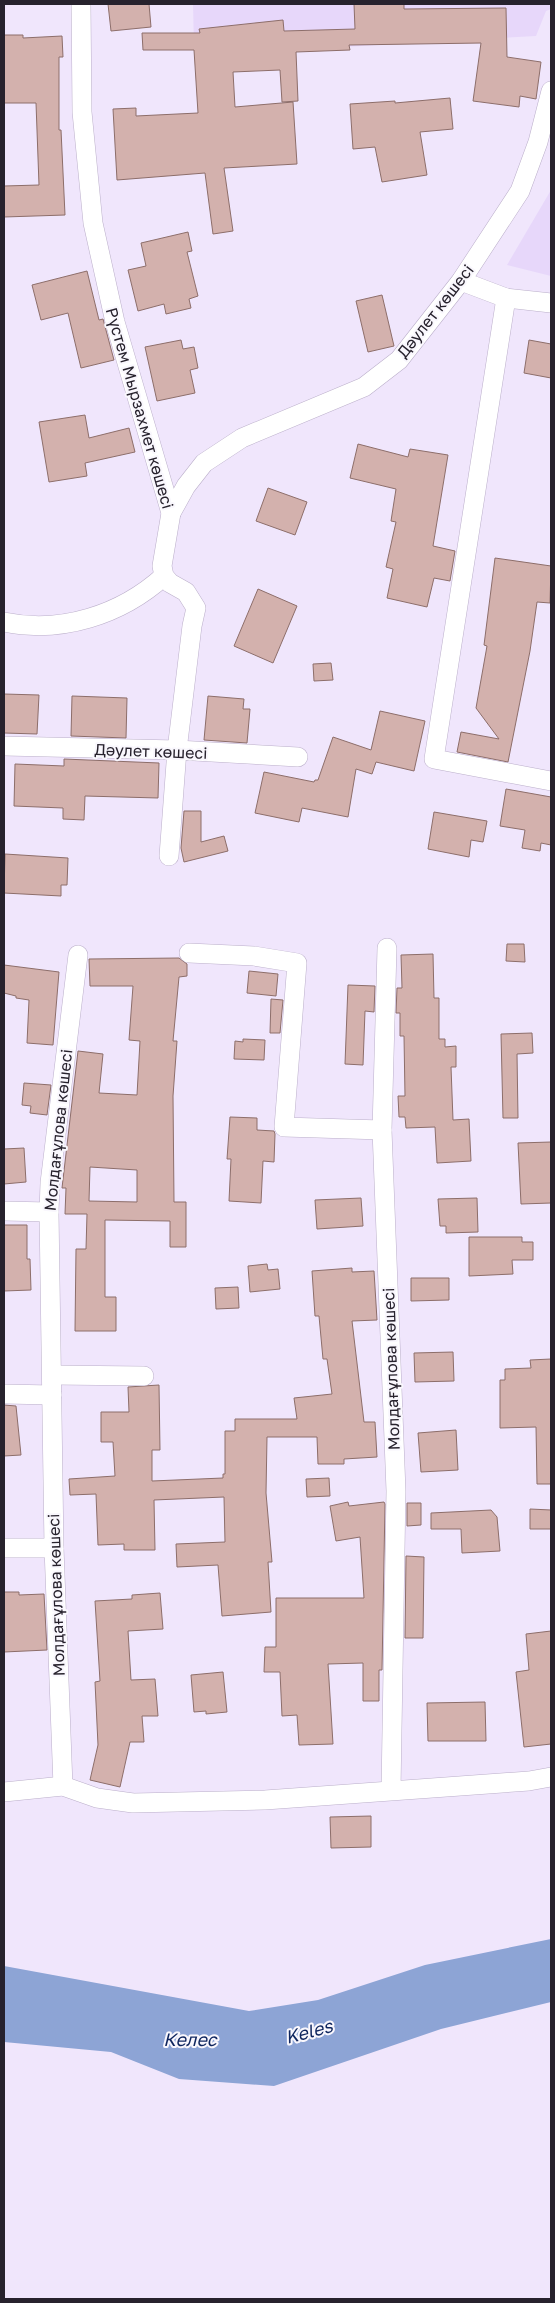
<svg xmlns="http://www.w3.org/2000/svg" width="555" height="2303" viewBox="0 0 555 2303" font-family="'Golos Text',sans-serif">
  <rect width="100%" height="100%" fill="#f0e6fc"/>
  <!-- built -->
  <g fill="#e7d7fa">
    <polygon points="193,4 551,4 551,9 546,11 536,36 344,47 194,46"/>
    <polygon points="551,190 551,276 507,265"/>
  </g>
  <!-- water -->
  <polygon fill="#8da4d5" points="551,1939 551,2002 441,2029 274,2086 179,2079 111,2052 4,2042 4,1966 249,2011 318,2000 425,1965"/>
  <!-- building -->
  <g fill="#d3b1ad" stroke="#8d6e6a" fill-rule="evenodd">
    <polygon points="108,4 149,4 151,27 111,31"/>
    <polygon points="354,4 404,4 404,9 506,8 507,57 541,62 536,99 520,96 519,107 473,101 481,43 349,45 350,50 296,52 298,101 282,102 280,70 233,72 235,107 293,102 297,164 224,168 233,231 213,234 205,173 117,180 113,109 136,108 136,116 198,113 194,50 143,50 142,33 200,33 199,29 283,20 284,31 355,29"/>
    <polygon points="4,35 23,35 23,38 62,36 63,57 59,57 59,130 61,130 65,215 4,217 4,186 39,185 36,103 4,103"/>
    <polygon points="450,98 453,129 420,132 427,175 382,182 375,147 353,149 350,104 395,101 395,103"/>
    <polygon points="188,232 192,251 187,252 198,296 189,299 191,308 166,314 164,304 138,311 128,270 146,266 141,243"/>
    <polygon points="87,271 99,320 103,319 114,360 81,368 68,313 41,320 32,285"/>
    <polygon points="382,295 394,346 368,352 356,301"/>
    <polygon points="181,340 183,349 194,347 198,368 190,370 195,393 157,401 145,347"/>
    <polygon points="529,340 551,344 551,378 524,373"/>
    <polygon points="85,415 89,438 129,428 135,452 85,463 87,476 49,482 39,422"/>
    <polygon points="358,444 408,457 410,449 448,455 433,546 455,551 450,581 434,578 427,607 387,598 393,569 386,567 396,522 391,521 396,489 350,478"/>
    <polygon points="268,488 307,502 295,535 256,521"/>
    <polygon points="495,558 551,566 550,603 537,602 530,651 508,762 457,752 461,732 499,739 476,708 487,646 484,645"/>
    <polygon points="258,589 297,606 273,663 234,646"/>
    <polygon points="331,663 333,680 314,681 313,664"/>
    <polygon points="4,694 39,695 37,734 4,733"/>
    <polygon points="72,696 127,698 126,738 71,736"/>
    <polygon points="208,696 244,699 243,709 250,709 247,743 204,740"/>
    <polygon points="380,711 425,721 414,771 376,762 372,774 356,769 348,817 302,808 299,822 255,813 264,772 314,782 315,780 318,780 333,737 371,750"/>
    <polygon points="64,759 159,763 158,798 85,796 84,820 63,819 63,808 14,806 15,764 64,766"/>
    <polygon points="506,789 551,797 551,845 541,843 540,851 522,848 525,830 500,826"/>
    <polygon points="184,811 201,811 201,842 224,836 228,851 184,862 181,848"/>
    <polygon points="434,812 487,821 483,842 471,840 469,857 428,849"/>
    <polygon points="5,854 68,858 67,885 61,885 61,896 4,893"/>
    <polygon points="507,944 524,944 525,962 506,961"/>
    <polygon points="433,954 434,998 439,998 439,1039 445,1039 445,1047 456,1046 456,1067 451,1067 453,1120 469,1119 471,1161 437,1163 435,1127 406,1128 405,1117 399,1117 398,1096 405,1096 404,1036 400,1036 400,1013 396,1013 397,988 402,988 401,955"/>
    <path d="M179,958L187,964V976L179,977L173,1041H177L173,1096L174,1202H186V1247H170V1221L105,1220V1297H116V1331H75L76,1249H86L87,1214H65L66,1188H62L78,1051L103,1054L99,1093L137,1095L140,1041L129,1040L133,986H90L89,959ZM90,1167L137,1170V1202L89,1201Z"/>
    <polygon points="4,965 59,972 53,1045 27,1043 29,1000 16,998 16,996 4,993"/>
    <polygon points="249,971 278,974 276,996 247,993"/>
    <polygon points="348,985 375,986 374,1012 365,1011 363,1065 345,1064"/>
    <polygon points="271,999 283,1000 280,1033 270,1033"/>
    <polygon points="532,1033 533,1053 517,1054 518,1118 503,1118 501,1034"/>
    <polygon points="243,1039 265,1040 264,1060 234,1059 235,1041 243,1042"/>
    <polygon points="24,1083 51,1085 47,1115 30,1113 31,1106 22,1105"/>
    <polygon points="230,1117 257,1118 257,1130 274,1131 275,1134 274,1162 263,1161 261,1203 229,1201 231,1159 227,1159"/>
    <polygon points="551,1142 551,1203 521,1204 518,1143"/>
    <polygon points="24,1148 26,1182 4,1184 4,1149"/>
    <polygon points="361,1198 363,1226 317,1229 315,1200"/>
    <polygon points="477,1198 478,1232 446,1233 446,1226 440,1226 438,1199"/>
    <polygon points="4,1225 27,1225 27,1259 30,1259 31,1290 4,1291"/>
    <polygon points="469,1237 522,1237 522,1242 533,1242 533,1260 512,1260 513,1274 469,1276"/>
    <polygon points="267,1264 268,1270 278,1269 280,1289 250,1292 248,1266"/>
    <polygon points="352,1268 352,1272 374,1271 377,1320 352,1321 364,1422 375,1422 377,1457 344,1459 344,1464 318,1464 317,1437 267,1437 266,1493 272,1562 268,1562 271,1612 222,1616 218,1565 177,1567 176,1544 225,1542 224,1497 154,1500 155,1550 124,1550 124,1544 98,1545 96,1494 70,1495 69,1479 115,1476 113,1442 101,1442 101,1412 129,1412 128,1387 159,1385 160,1450 152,1450 152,1481 223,1478 223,1474 225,1474 225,1431 235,1431 235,1419 297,1419 294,1398 332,1394 327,1359 323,1359 319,1316 315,1316 312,1271"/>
    <polygon points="411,1278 449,1278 449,1300 411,1301"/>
    <polygon points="238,1287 239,1308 216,1309 215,1288"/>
    <polygon points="453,1352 454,1381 415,1382 414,1353"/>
    <polygon points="551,1359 551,1484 537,1484 536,1427 500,1428 500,1380 505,1380 505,1369 531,1368 530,1360"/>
    <polygon points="4,1405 16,1406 21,1455 4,1456"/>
    <polygon points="456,1430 458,1470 421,1472 418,1433"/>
    <polygon points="329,1478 330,1496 307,1497 306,1479"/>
    <polygon points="348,1502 349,1506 384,1502 385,1504 382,1670 379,1670 379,1701 363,1701 363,1663 328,1664 333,1744 299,1745 297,1715 282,1716 280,1672 264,1672 265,1647 276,1647 276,1598 364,1598 360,1537 336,1541 330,1506"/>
    <polygon points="407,1503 421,1503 421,1525 407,1526"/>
    <polygon points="530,1509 551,1510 551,1529 530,1529"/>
    <polygon points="491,1510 497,1517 500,1551 462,1553 461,1529 431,1529 431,1513"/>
    <polygon points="406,1556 424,1557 423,1638 405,1638"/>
    <polygon points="4,1592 19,1592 19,1595 44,1594 47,1650 4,1652"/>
    <polygon points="160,1593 163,1629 128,1631 131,1680 155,1679 158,1716 142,1716 144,1742 130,1742 120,1787 90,1780 98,1745 95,1682 100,1681 95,1601 132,1599 132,1595"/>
    <polygon points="551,1631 551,1744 524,1747 516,1672 529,1670 526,1634"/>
    <polygon points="223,1672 227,1712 206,1714 206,1711 194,1712 191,1675"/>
    <polygon points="485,1702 486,1741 428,1741 427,1703"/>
    <polygon points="371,1816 371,1847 331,1848 330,1817"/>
  </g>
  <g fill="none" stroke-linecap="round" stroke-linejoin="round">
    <!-- minor casing -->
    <g stroke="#bbafca" stroke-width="20">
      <g id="minor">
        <polyline points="81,4 82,112 93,223 115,322 171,513 162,566 164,576 170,583 186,592 196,608 192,626 177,750 169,856"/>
        <polyline points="461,281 506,298 551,303"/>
        <polyline points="506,298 434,759 551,781"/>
        <polyline points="171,513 186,486 204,463 242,438 364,387 399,360 461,281 520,191 538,142 551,91"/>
        <path d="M4,622C61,634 121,615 164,576"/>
        <polyline points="4,746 177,750 298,757"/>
        <polyline points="387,948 382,1130 396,1491 391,1790"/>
        <polyline points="189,953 254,956 297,963 284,1127 382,1130"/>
        <polyline points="4,1211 49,1212"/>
        <polyline points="52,1375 144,1376"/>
        <polyline points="4,1394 52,1395"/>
        <polyline points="4,1548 54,1548"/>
        <polyline points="63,1786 54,1548 49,1212 50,1183 78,955"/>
        <polyline points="4,1792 63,1786 97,1798 133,1803 265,1800 529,1781 551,1777"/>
      </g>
    </g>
    <!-- minor -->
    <use href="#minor" stroke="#fff" stroke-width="19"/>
  </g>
  <g text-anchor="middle" stroke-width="4" stroke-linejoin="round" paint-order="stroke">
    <!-- street labels -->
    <g font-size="16" fill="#27222d" stroke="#f9f7fd">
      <text transform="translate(435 311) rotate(-52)" y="6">Дәулет көшесі</text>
      <text transform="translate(140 408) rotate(74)" y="6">Рүстем Мырзахмет көшесі</text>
      <text transform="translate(151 751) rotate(2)" y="6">Дәулет көшесі</text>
      <text transform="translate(58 1130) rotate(-84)" y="6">Молдағұлова көшесі</text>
      <text transform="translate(391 1369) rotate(-92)" y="6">Молдағұлова көшесі</text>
      <text transform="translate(56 1595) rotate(-92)" y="6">Молдағұлова көшесі</text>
    </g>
    <!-- water labels -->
    <g font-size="18" font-style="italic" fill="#0e255e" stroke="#f9f7fd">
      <text transform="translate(309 2032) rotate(-15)" y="6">Keles</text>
      <text x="190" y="2046">Келес</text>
    </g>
  </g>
  <!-- border -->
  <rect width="555" height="2303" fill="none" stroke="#27222d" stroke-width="10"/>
</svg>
